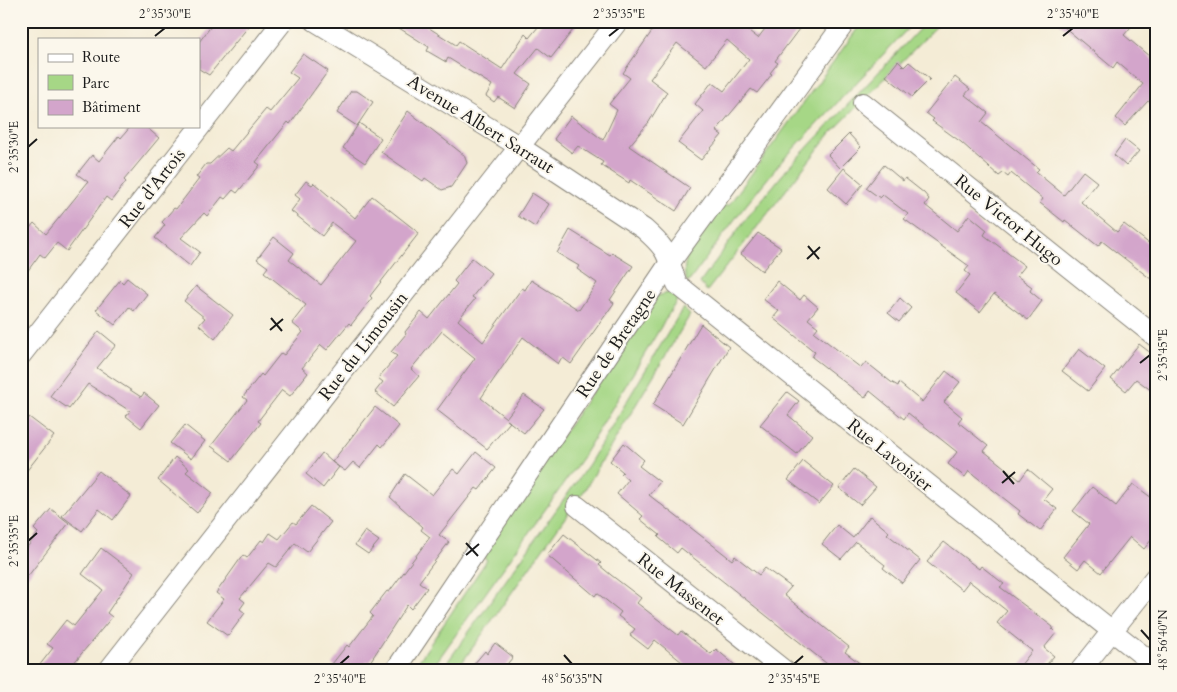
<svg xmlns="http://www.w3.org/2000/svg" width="1177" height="692" viewBox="0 0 1177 692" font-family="Cardo,serif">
  <rect width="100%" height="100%" fill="#fbf7ec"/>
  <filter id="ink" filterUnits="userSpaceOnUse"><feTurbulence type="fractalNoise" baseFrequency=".02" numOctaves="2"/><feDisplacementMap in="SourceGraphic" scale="10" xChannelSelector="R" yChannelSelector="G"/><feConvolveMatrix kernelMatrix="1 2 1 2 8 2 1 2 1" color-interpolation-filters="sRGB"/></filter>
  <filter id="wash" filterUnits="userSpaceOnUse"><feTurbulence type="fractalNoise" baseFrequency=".0096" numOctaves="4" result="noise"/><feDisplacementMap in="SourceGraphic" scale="20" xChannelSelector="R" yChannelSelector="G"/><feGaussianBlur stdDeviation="1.12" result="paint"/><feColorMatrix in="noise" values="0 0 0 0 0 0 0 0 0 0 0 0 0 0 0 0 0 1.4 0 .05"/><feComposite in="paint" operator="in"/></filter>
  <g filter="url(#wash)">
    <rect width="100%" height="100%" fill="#f4ecd6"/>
    <!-- green -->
    <g fill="#a6d786" stroke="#617a51">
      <path d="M863,21H915L781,162L738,215L688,283C673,260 709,222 722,203L728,206Z"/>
      <polygon points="927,21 942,21 830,134 707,291 700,283 745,220 788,168"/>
      <polygon points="668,293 679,297 582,458 430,671 412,671 487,560 481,555 657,296"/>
      <polygon points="683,308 690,315 584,491 456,671 441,671 589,464"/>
    </g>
    <g id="blocks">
      <!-- building -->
      <g fill="#d3a5cb">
        <polygon points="215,21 253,21 209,75 199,69 199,42"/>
        <polygon points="388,21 429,21 426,26 456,45 459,41 502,69 525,34 529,38 543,21 580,21 551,58 538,48 517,74 531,84 515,108 498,97 494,102 486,96 492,85 448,58 446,62 427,51 429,47"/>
        <polygon points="659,21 736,21 758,38 771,21 805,21 775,61 778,63 770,73 772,74 757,93 751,89 716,131 722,135 701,160 678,143 703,111 695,104 712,82 724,91 749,59 727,40 706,66 677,43 650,79 667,92 649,122 629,146 690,188 676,211 630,180 629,183 601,165 603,162 578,146 572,153 554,139 571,116 603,140 617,110 609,104 630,78 623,73"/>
        <polygon points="1057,21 1136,21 1124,35 1156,62 1156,106 1148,101 1125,126 1116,118 1143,84 1117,62 1113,68"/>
        <polygon points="303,54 328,71 290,124 288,122 256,162 260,165 237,193 233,190 225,199 222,197 207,216 204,213 181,238 200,252 190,266 155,238 165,225 162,222 174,208 176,209 199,179 196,177 206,164 210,164 227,148 231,151 266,109 270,112 298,78 289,72"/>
        <polygon points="898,61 904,67 909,62 930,79 912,97 886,76"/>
        <polygon points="955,77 970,89 965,95 988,113 981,122 1039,169 1036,172 1064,195 1083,171 1097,182 1081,202 1117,232 1124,224 1156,249 1156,283 1102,241 1098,246 1065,220 1064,222 1040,203 1043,199 1011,173 1008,177 1003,173 999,176 961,142 932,121 934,119 926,113"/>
        <polygon points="351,91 357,91 373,102 357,126 337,113"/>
        <polygon points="408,111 464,155 467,163 451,187 442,190 425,178 423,181 381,152"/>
        <polygon points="359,123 381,138 365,163 343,148"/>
        <polygon points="131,126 145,126 159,138 124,180 126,182 111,201 106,197 67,251 57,243 45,258 40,254 21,280 21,239 34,223 46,234 88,182 77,174 92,155 99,161 119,136 121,138"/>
        <polygon points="849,134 861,147 840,168 828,155"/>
        <polygon points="1125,140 1139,151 1126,166 1114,155"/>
        <polygon points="884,165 903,181 905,178 924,193 929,199 925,205 957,231 969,215 987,230 984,235 1025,266 1017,276 1032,287 1030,291 1042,301 1028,320 994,294 980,312 956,293 970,275 965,271 969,266 904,219 908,214 883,195 880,198 866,188"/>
        <polygon points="844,168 863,184 846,204 828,188"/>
        <polygon points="306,181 312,185 314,183 355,218 372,196 419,233 370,296 372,298 351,325 349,323 327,350 321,345 302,368 308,373 290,396 282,390 258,421 261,423 231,461 211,446 247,400 243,397 261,374 263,376 281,353 284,355 303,332 292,323 306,305 264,272 268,267 257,259 274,237 294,253 289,260 321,285 356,241 332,223 322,236 291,211 300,199 295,195"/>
        <polygon points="532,193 549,204 535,227 518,216"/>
        <polygon points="570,230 610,255 612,253 633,266 610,300 614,303 571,364 562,357 558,364 523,337 481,398 506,418 524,395 544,409 524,433 507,420 510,422 487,449 437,410 475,358 442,331 411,369 419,376 393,407 375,392 383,382 378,378 397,356 391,352 406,334 405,332 421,312 429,319 457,284 454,281 472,258 491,273 472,297 475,299 458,320 483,342 522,288 525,290 531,280 579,310 597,283 577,269 579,266 557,253"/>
        <polygon points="758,233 781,248 762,271 741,254"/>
        <polygon points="127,278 147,294 134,311 129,307 115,325 96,310 120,280 123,283"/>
        <polygon points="777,281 800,300 804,295 818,307 808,319 818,327 814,332 861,368 866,362 891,382 898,386 899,383 922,402 946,371 960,382 944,402 962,417 958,422 988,446 984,451 1020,480 1028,469 1052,489 1044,499 1057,509 1040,531 1018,514 1020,511 969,471 965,477 948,464 957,452 908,413 904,419 870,391 865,398 812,357 815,352 773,318 779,311 763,299"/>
        <polygon points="196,286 233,315 215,339 199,325 205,318 184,301"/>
        <polygon points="900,298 911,308 899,322 888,313"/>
        <polygon points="701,324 729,347 683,424 653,405"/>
        <polygon points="99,331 116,345 97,368 141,397 144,393 159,405 141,428 126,416 130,411 88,384 69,409 50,396"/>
        <polygon points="1139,344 1156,357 1156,394 1136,379 1126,391 1111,379"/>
        <polygon points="1079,349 1105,369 1088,391 1062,371"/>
        <polygon points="787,392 799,401 788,415 812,435 797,454 760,425"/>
        <polygon points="375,407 399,426 382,447 379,444 360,468 353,462 345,471 332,462 339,467 323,488 306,474 322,453 332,462"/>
        <polygon points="29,417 54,436 21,478 21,427"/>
        <polygon points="185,425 205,441 191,459 170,443"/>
        <polygon points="624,443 644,460 639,466 660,482 649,495 732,560 735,556 759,575 765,568 791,587 784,595 849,647 845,652 870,671 836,671 681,548 677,553 658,537 660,535 640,519 643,516 617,494 628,480 621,474 623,472 610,461"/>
        <polygon points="476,452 496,468 479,490 476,488 439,535 449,542 419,582 427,588 411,609 407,605 370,662 367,661 360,671 341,671 332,664 347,645 349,647 373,616 370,613 383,596 387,591 389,592 430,537 421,530 423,527 390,497 405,474 432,495 453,469 459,474"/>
        <polygon points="175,457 189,469 186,472 213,493 197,513 158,480"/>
        <polygon points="803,461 834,486 819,504 788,480"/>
        <polygon points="854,469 876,487 860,505 839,488"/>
        <polygon points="99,471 131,496 113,520 99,509 82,531 62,516"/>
        <polygon points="1133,484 1156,501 1156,534 1144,549 1130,537 1101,573 1085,560 1078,569 1063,557 1089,524 1073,511 1092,487 1116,506"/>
        <polygon points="311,506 331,522 307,552 295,543 276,567 269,563 240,598 245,602 240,609 245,613 228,636 207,621 224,599 216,593 243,555 247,558 261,540 264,542 270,533 279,539 293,522 296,524"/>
        <polygon points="51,509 69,523 21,585 21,555 38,533 34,529"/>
        <polygon points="870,516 889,532 887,534 920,560 902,583 883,568 885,565 856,542 841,559 822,544 837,525 853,538"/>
        <polygon points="365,531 379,541 368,554 355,545"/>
        <polygon points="564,534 601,563 599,565 611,575 641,598 637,603 678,635 681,631 711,654 716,649 742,671 693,671 655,640 648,649 630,635 635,629 618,616 621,612 597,593 595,596 547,555"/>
        <polygon points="944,542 979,569 981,566 1004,584 1000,587 1053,627 1052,629 1056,633 1044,648 1054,656 1041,671 1016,671 1032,651 997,623 1007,611 969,581 962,590 927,562"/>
        <polygon points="101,548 134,573 107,613 112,617 67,671 35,671 53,648 47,644 66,620 74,626 103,590 82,574"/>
        <polygon points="495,643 513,657 503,669 505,671 468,671 485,651 487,654"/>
      </g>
    </g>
  </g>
  <g filter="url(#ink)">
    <use href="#blocks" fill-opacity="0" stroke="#888479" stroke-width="1"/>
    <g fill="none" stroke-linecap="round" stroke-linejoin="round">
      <!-- minor casing -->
      <g stroke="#888479" stroke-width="22">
        <g id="minor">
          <path d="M315,21L520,147L644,229C670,252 666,254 677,284L1156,666"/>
          <polyline points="863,103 1156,337"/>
          <polyline points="21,355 283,21"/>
          <polyline points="577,506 785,671"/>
          <polyline points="108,671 618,21"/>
          <polyline points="395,671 671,261 846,21"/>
          <polyline points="1080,671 1156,576"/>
        </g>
      </g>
      <!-- minor -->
      <use href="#minor" stroke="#fff" stroke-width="20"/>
    </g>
  </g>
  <!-- ticks -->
  <path fill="none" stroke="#1c1c1c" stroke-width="2" d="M155,36L165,28M609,36L619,28M1063,36L1073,28M28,147L37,139M808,246L819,259M807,259L820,247M271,318L282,331M270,330L283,319M1140,363L1150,355M1003,471L1014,484M1002,483L1015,472M28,541L37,533M466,543L478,556M466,555L479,544M1141,630L1150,640M564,655L572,664M340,664L349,656M794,664L803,656"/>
  <g text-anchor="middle" stroke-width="4" stroke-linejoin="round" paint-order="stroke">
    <!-- street labels -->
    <g font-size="18" fill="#1c1c1c" stroke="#fbf7ec">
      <text transform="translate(481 124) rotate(32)" y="6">Avenue Albert Sarraut</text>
      <text transform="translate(152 188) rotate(-52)" y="6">Rue d'Artois</text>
      <text transform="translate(1009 220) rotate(39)" y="6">Rue Victor Hugo</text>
      <text transform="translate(616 343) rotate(-56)" y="6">Rue de Bretagne</text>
      <text transform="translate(363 346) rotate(-52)" y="6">Rue du Limousin</text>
      <text transform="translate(890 455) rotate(39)" y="6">Rue Lavoisier</text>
      <text transform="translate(681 589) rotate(38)" y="6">Rue Massenet</text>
    </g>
  </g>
  <!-- margin -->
  <rect width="1177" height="692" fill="none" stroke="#fbf7ec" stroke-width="55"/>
  <!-- legend -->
  <rect x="38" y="38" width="162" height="90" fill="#fbf7ec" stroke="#a29f99"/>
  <rect x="48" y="54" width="25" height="8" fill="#ffffff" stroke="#a29f99"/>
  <text x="82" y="62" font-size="15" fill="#1c1c1c">Route</text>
  <rect x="48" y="75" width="25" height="15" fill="#a6d786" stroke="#a29f99"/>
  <text x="82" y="88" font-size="15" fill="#1c1c1c">Parc</text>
  <rect x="48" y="100" width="25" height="15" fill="#d3a5cb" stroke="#a29f99"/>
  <text x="82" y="112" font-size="15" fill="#1c1c1c">Bâtiment</text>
  <rect x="28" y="28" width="1122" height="636" fill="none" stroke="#1c1c1c" stroke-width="2"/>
  <g font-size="12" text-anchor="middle" fill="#1c1c1c">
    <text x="165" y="18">2°35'30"E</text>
    <text x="619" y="18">2°35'35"E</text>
    <text x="1073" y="18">2°35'40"E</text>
    <text transform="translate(14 147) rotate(-90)" y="4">2°35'30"E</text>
    <text transform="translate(1163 355) rotate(-90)" y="4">2°35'45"E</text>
    <text transform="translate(14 541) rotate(-90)" y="4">2°35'35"E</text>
    <text transform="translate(1163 640) rotate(-90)" y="4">48°56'40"N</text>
    <text x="340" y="683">2°35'40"E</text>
    <text x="572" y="683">48°56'35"N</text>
    <text x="794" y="683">2°35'45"E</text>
  </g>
</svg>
